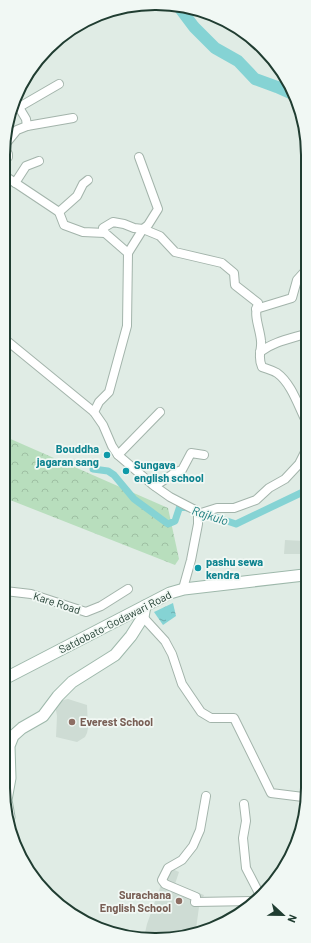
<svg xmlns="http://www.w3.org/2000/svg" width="311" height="943" viewBox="0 0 311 943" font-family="Barlow,sans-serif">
  <defs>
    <pattern id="forest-crowns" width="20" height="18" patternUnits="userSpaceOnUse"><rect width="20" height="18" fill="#b8debd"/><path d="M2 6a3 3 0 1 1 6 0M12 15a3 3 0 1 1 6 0" fill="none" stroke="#9ebfa3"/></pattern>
    <pattern id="water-ripples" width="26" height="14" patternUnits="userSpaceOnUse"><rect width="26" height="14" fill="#85d3d4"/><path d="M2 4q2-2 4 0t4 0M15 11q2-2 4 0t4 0" fill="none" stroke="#6cacad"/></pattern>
  </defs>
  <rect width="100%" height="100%" fill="#e0ece5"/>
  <!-- built -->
  <g fill="#cedcd4">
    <polygon points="285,540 304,541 304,554 284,554"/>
    <polygon points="68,699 87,705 88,728 87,733 85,737 77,742 56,737 57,716 55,705 59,701"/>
    <polygon points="170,868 179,872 175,884 204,895 199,907 196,929 194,930 174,931 163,936 144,937 147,924 162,882"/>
  </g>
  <!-- forest -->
  <polygon fill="url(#forest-crowns)" points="6,437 168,508 179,559 175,565 5,498"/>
  <!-- water -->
  <polygon fill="url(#water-ripples)" points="173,603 176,616 163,625 154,612"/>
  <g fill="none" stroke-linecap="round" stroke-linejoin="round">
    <!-- canal -->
    <g stroke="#85d3d4" stroke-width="7">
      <polyline points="93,469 108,471 114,475 134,499 168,524 175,521 180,506 188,508"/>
      <polyline points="200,512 236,524 305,491"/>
    </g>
    <!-- river -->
    <polyline stroke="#85d3d4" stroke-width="12" points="179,7 194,27 215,48 238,61 255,79 277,87 295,95"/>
    <!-- street casing -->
    <g stroke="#a3b4ab" stroke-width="10">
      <g id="street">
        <polyline points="27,126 26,119 20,109 21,106 59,84"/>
        <polyline points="8,141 17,130 27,126 73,118"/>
        <polyline points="8,157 8,154"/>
        <polyline points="8,178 59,212 64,225 83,232 105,233"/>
        <polyline points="15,183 26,166 39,161"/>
        <polyline points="59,212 77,196 83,184 88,180"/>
        <polyline points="128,253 143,229 148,225 158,209 139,157"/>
        <polyline points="256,309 292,298 297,280 306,270"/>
        <polyline points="6,340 94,412 103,425 112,446 118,455 153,485 170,497 195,510 198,514 198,524 191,560 184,585 184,589"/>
        <path d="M260,352C273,342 289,339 305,334L306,335"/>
        <path d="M94,412L99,402L109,392L127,326L128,253L105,233L103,228L113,222L124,224L134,228L143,229L160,236L175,252L222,263L234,273L235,285L258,303C253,316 260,328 261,341C262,351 257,356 262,367C267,369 272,370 277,373C291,383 298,405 305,419"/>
        <polyline points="118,455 160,412"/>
        <polyline points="155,486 176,472 182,470 191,453 204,455"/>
        <polyline points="198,514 217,508 234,508 256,500 269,488 285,479 299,464 305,452"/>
        <polyline points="5,591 31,594 86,612 101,606 128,589"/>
        <polyline points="143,617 165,641 172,654 182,684 201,712 211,718 234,718 271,793 303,797"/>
        <polyline points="206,796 200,830 193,846 182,860 168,868 162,880 165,884 196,897 195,902 253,901"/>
        <polyline points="244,804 246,821 243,838 246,868 260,895"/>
      </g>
    </g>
    <!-- secondary casing -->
    <g stroke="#9eb8ab" stroke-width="13">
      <g id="secondary">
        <polyline points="4,679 170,593 184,589 304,575"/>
        <polyline points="9,817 6,800 10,778 9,746 13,736 22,728 43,716 58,696 72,682 115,655 131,636 143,617 145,606"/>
      </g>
    </g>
    <!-- street -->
    <use href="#street" stroke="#fff" stroke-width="8"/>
    <!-- secondary -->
    <use href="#secondary" stroke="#fff" stroke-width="11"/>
  </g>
  <!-- markers -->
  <g fill="#0f9aa8" stroke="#f1f8f4" stroke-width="1.5">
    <circle cx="107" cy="455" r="4"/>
    <circle cx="126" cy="471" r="4"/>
    <circle cx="198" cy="568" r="4"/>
  </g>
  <g fill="#8d6e63" stroke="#f1f8f4" stroke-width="1.5">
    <circle cx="72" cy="722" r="4"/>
    <circle cx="179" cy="901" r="4"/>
  </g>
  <g text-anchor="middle" stroke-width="3.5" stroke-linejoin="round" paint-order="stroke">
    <!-- culture labels -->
    <g font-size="11" font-weight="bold" fill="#0d838f" stroke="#f1f8f4" text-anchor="start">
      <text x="99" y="453" text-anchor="end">Bouddha<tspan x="99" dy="13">jagaran sang</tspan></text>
      <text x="134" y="469">Sungava<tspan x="134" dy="13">english school</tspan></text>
      <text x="206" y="566">pashu sewa<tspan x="206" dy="13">kendra</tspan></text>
    </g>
    <!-- street labels -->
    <g font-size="11" fill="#203d31" stroke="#f1f8f4">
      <text transform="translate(57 603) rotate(18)" y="4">Kare Road</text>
      <text transform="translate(115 622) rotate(-27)" y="4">Satdobato-Godawari Road</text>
    </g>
    <!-- education labels -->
    <g font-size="11" font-weight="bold" fill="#785e54" stroke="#f1f8f4" text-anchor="start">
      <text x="80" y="726">Everest School</text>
      <text x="171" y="899" text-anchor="end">Surachana<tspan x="171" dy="13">English School</tspan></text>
    </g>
    <!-- water labels -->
    <g font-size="12" font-style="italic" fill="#177a7c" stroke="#f1f8f4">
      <text transform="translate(210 516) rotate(18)" y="4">Rajkulo</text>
    </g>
  </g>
  <!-- crop -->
  <path d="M0 0H311V943H0ZM155 10H156A145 145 0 0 1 301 155V788A145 145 0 0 1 156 933H155A145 145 0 0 1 10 788V155A145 145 0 0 1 155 10Z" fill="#f1f8f4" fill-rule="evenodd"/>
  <path fill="none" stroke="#203d31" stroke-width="2" d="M155 10H156A145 145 0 0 1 301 155V788A145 145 0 0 1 156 933H155A145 145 0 0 1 10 788V155A145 145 0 0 1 155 10Z"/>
  <!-- north arrow -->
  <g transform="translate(283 915) rotate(112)" stroke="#f1f8f4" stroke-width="3" paint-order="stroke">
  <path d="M0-3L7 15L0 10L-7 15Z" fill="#203d31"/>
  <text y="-6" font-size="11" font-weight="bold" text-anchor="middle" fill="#203d31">N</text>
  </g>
</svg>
